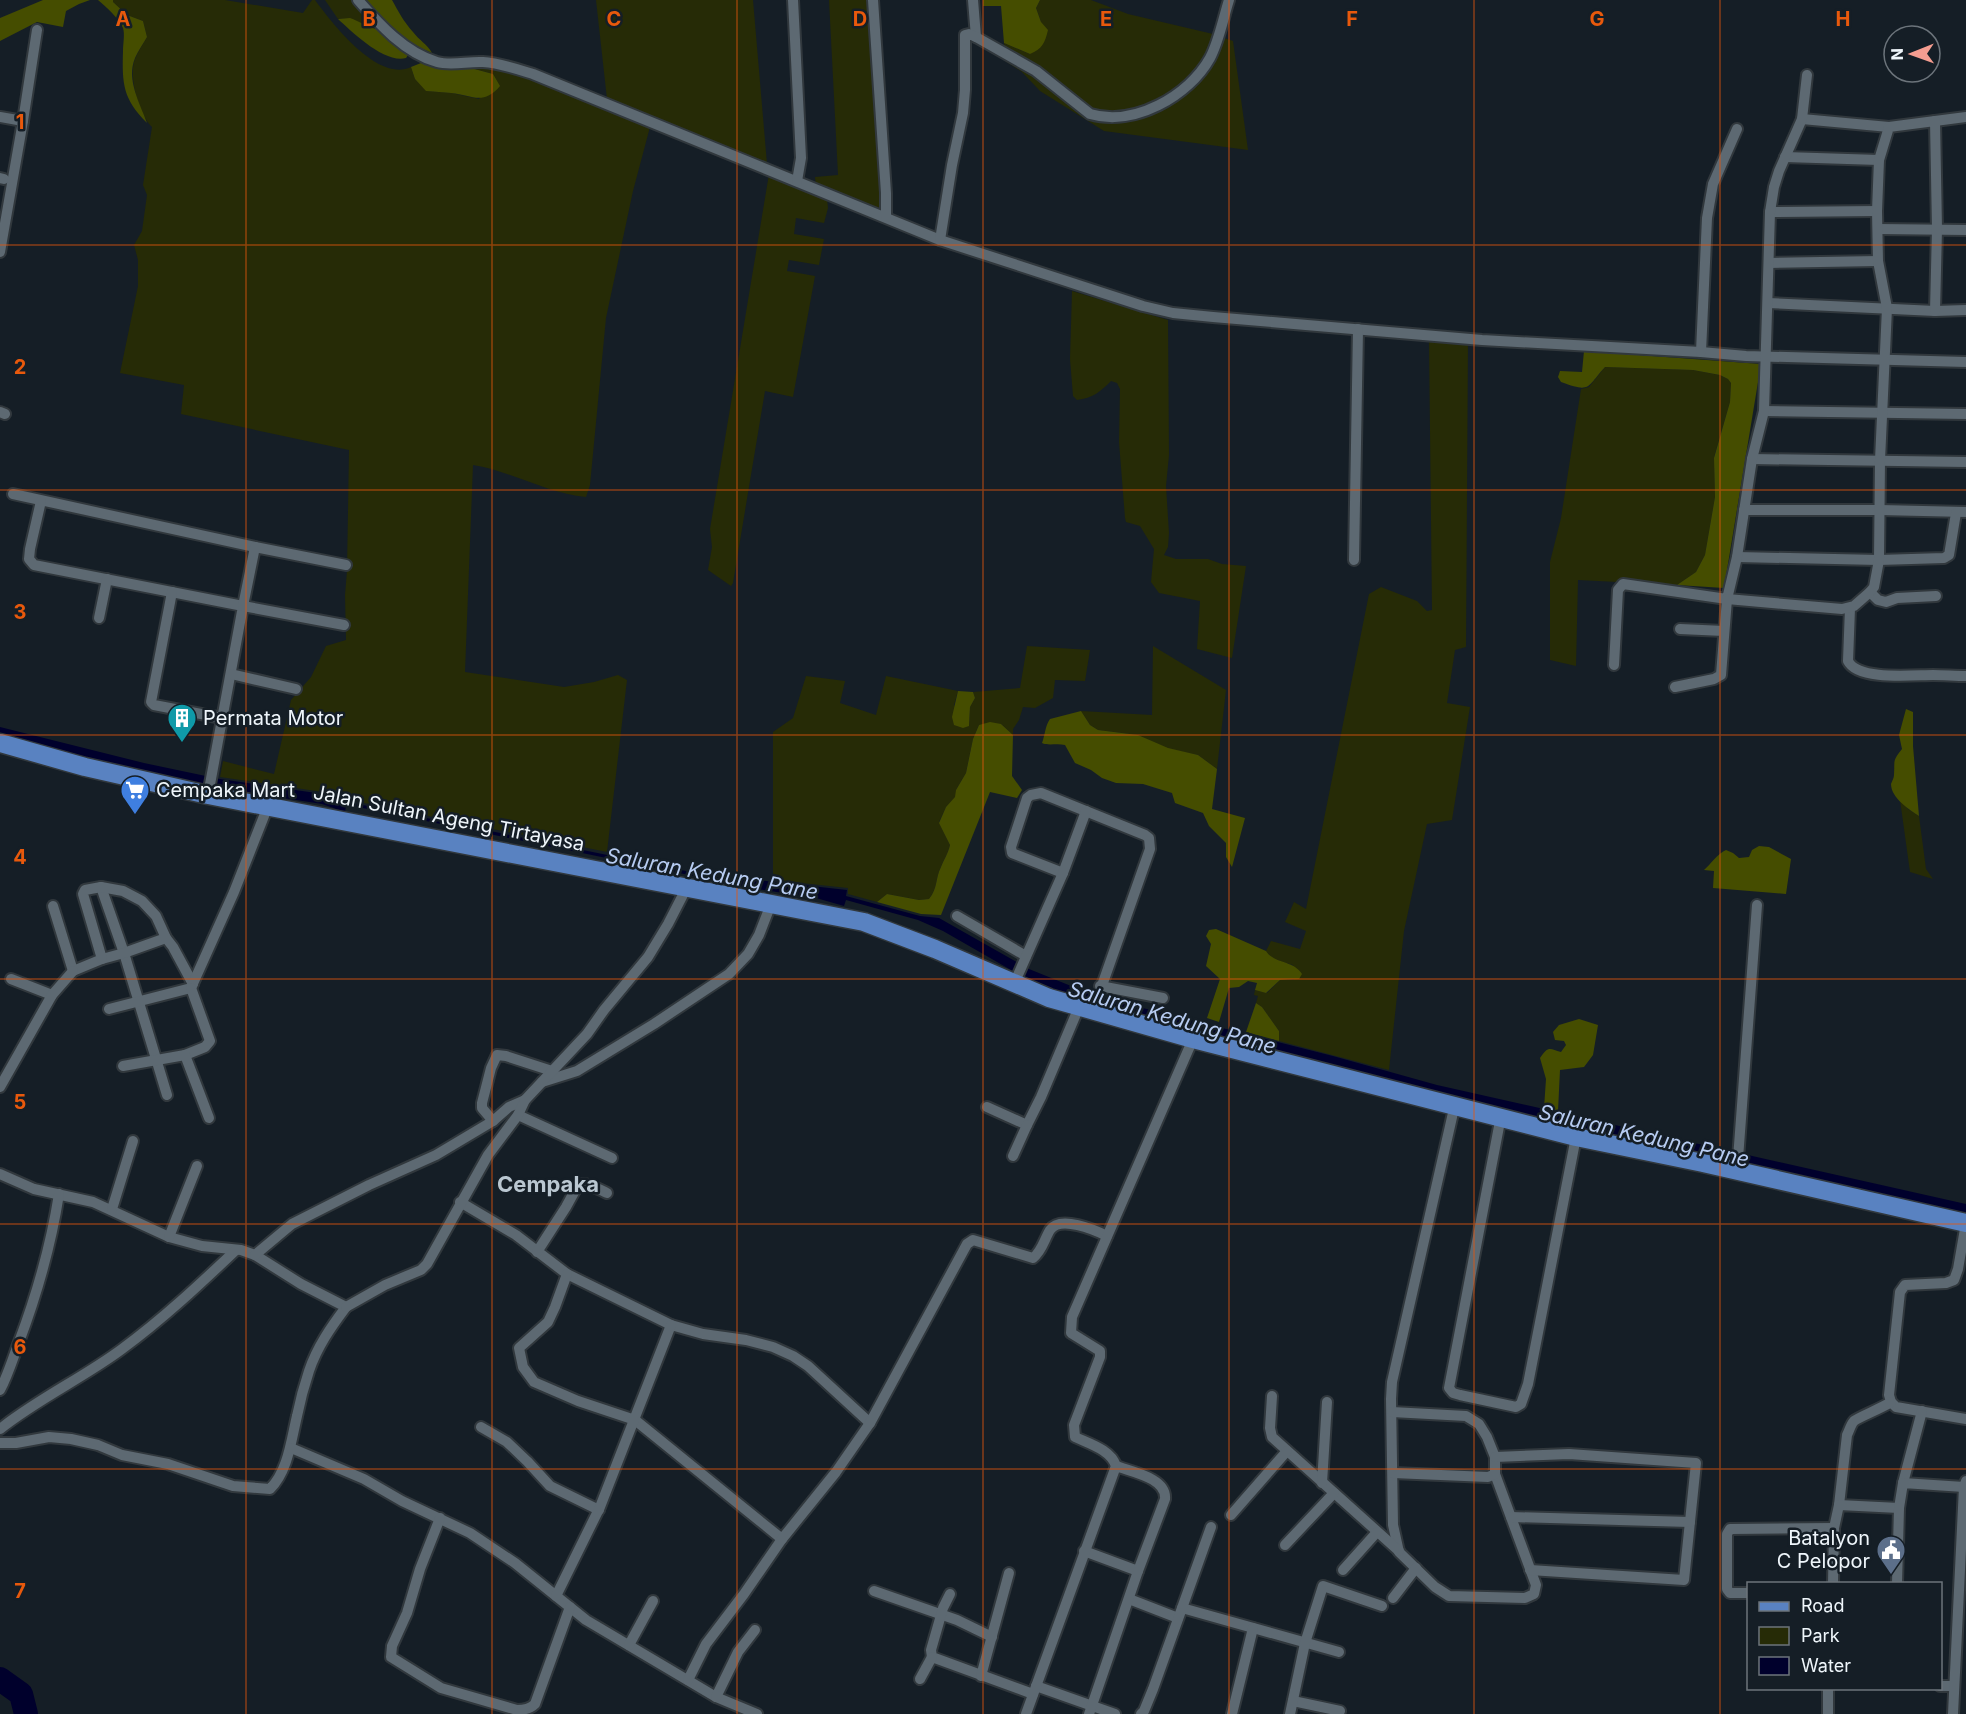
<svg xmlns="http://www.w3.org/2000/svg" width="1966" height="1714" viewBox="0 0 1966 1714" font-family="Inter,sans-serif">
  <rect width="100%" height="100%" fill="#151e26"/>
  <!-- green -->
  <g fill="#262b06">
    <path d="M113,0H225L303,13L312,0H315C332,23 378,83 411,67L415,79L427,91L452,93L479,99L493,74L467,67C503,66 535,81 567,93C594,104 622,116 650,127L633,191L606,318L590,485L586,497C549,494 511,471 473,465L465,672L564,687L594,682L618,675L627,680L607,852L354,801L348,799L349,792L337,791L323,792L220,777L223,761L274,774L291,700L311,677L326,646L346,640L345,595L347,571L349,450L181,414L184,385L120,373L138,286V260L134,245L142,231L147,195L143,185L152,127C139,115 128,76 135,59C138,51 143,44 147,37L143,21L127,15L113,2Z"/>
    <path d="M325,0H352L376,29C360,26 358,17 338,19Z"/>
    <polygon points="596,0 753,0 767,164 607,99"/>
    <polygon points="829,0 867,0 881,212 816,185 815,177 838,175"/>
    <polygon points="1040,0 1091,0 1128,14 1213,34 1233,41 1248,150 1104,131 1040,91 1022,72 1005,61 1004,43 1030,54 1041,22 1036,8"/>
    <polygon points="769,174 827,199 828,208 824,223 796,218 794,234 824,239 819,265 789,260 787,271 815,276 793,397 765,391 733,583 731,586 708,570 712,547 710,529"/>
    <path d="M1072,291L1168,320L1169,455L1166,486L1169,533L1168,547L1164,555L1176,559H1208L1222,564L1246,566L1232,658L1197,649L1200,601L1159,593L1151,582L1154,549L1140,526L1126,522L1125,518L1119,442L1120,389L1117,383L1111,381C1100,392 1093,398 1077,400L1073,396L1070,359Z"/>
    <path d="M1429,340L1468,342L1466,647L1455,650L1447,703L1470,707L1452,820L1427,824L1404,931L1389,1070L1279,1041V1031L1262,1007L1256,1003L1258,996L1254,995L1255,990L1267,993L1280,980H1294L1293,965C1284,962 1271,960 1266,951L1271,941L1300,949L1306,931L1285,922L1294,902L1306,909L1369,594L1381,587L1417,601L1427,611L1432,610Z"/>
    <polygon points="1605,367 1693,370 1720,375 1728,379 1731,383 1730,402 1714,457 1715,497 1705,555 1696,572 1677,585 1578,580 1576,666 1550,660 1550,562 1561,518 1581,389 1589,387"/>
    <path d="M1027,646L1090,650L1085,681L1055,680L1053,698L1035,708L1023,707L1019,720L1013,729V735L1001,724L979,725L973,739L966,773L956,790V797L946,807L939,822L950,845C948,854 944,859 941,867C935,879 938,888 929,899L919,900L887,894L877,902L848,894V888L773,880V732L793,718L806,676L845,681L840,703L876,715L886,676L958,691L954,705L969,726L970,707L975,698L973,692L1020,688Z"/>
    <polygon points="1153,646 1226,690 1217,769 1198,755 1168,749 1138,735 1098,730 1090,725 1081,711 1152,715"/>
    <polygon points="1900,800 1908,809 1919,816 1926,869 1933,879 1910,872"/>
  </g>
  <!-- forest -->
  <g fill="#454d00">
    <polygon points="43,0 90,0 79,4 66,11 63,27 37,22 0,41 0,18"/>
    <path d="M98,0H113V2L127,15L143,21L147,37C143,44 138,51 135,58C126,80 140,103 147,123C123,99 122,84 123,51C123,44 125,34 123,28C118,17 106,7 98,0Z"/>
    <path d="M363,0H392C398,11 404,22 413,32C419,40 427,44 432,53C404,42 383,22 363,0Z"/>
    <path d="M983,0H1040L1036,8L1041,22L1048,30C1045,43 1042,49 1030,54L1004,43L1001,6H983Z"/>
    <path d="M350,18C359,21 367,27 376,29L408,55L406,58C385,64 352,32 338,19Z"/>
    <path d="M421,63L467,67L493,74L500,86C483,106 472,95 451,93C443,92 435,92 426,91L415,79L411,67Z"/>
    <path d="M1584,351L1761,364L1724,588L1677,585L1696,572L1705,555L1715,497L1714,458L1730,402L1731,383L1728,379L1720,375L1693,370L1605,367C1586,388 1591,393 1561,382L1558,377L1560,371L1582,372Z"/>
    <polygon points="958,691 973,692 975,698 970,707 969,726 963,728 954,725 952,717"/>
    <path d="M1906,709L1913,712V746L1919,816C1910,810 1891,798 1891,784C1892,781 1894,778 1894,775C1895,761 1892,761 1902,749L1899,735Z"/>
    <path d="M1081,711L1090,725L1098,730L1138,735L1168,748L1198,755L1217,769L1212,809L1245,818L1232,867L1226,857V843L1209,826L1203,813L1175,803L1172,793L1143,784L1116,783L1102,778L1091,770L1075,763L1065,745C1057,743 1048,746 1042,743C1045,735 1045,726 1050,719Z"/>
    <path d="M990,722L1001,724L1013,735L1012,776L1022,790L1017,798L990,792L941,915L921,914L877,902L887,894L919,900L929,899C938,888 935,879 941,867C944,859 948,854 950,845L939,823L946,807L955,797L956,790L966,773L973,739L979,725Z"/>
    <path d="M1759,846L1769,847L1791,859L1786,894L1713,888L1714,871L1704,870C1711,864 1717,854 1726,850L1733,853L1739,858L1749,857L1752,850Z"/>
    <path d="M1216,929L1266,951C1274,964 1293,960 1302,974L1299,979L1280,980L1266,993L1255,990L1257,983L1248,981L1239,987L1229,988L1219,1022L1207,1018L1220,979L1206,966L1211,944L1206,936L1209,930Z"/>
    <polygon points="1256,1003 1262,1007 1279,1031 1279,1041 1246,1032"/>
    <path d="M1579,1019L1598,1025L1593,1055L1584,1067L1560,1070L1558,1111L1544,1108L1546,1079L1540,1058C1548,1046 1549,1048 1561,1052L1566,1045L1564,1041L1555,1040L1553,1032L1559,1025Z"/>
  </g>
  <!-- water -->
  <polygon fill="#00002c" points="0,727 144,763 220,779 323,794 337,792 347,794 346,800 353,803 730,880 758,880 847,890 846,896 920,916 939,918 1029,969 1081,990 1119,1002 1333,1056 1437,1085 1966,1204 1966,1214 1435,1095 1116,1012 1078,999 1025,978 943,931 918,920 846,900 844,906 816,898 757,889 353,806 346,806 345,812 322,804 218,788 142,773 0,737"/>
  <g fill="none" stroke-linecap="round" stroke-linejoin="round">
    <!-- river -->
    <polyline stroke="#00002c" stroke-width="24" points="0,1679 21,1694 26,1714"/>
    <!-- minor casing -->
    <g stroke="#31383d" stroke-width="14">
      <g id="minor">
        <path d="M358,0C379,24 405,53 437,62C452,66 468,61 483,62C500,63 517,69 533,74L940,240L1143,306L1173,313L1213,317L1482,340L1701,352L1746,356L1966,362"/>
        <polyline points="793,0 801,158 797,181"/>
        <polyline points="873,0 886,193 886,217"/>
        <polyline points="973,0 976,37"/>
        <polyline points="0,117 23,121"/>
        <polyline points="1802,119 1889,127"/>
        <polyline points="1935,121 1966,117"/>
        <polyline points="1785,157 1879,160"/>
        <polyline points="0,178 4,179"/>
        <polyline points="1770,212 1877,211"/>
        <polyline points="1878,229 1966,230"/>
        <path d="M940,240L952,165L963,113L965,90V35L969,34L976,37L1036,71L1090,114C1134,127 1189,96 1210,58C1219,41 1223,19 1229,0"/>
        <polyline points="0,252 23,121 37,30"/>
        <polyline points="1769,263 1878,261"/>
        <polyline points="1768,303 1935,311 1966,310"/>
        <polyline points="1701,352 1707,218 1713,184 1737,129"/>
        <polyline points="1764,411 1966,414"/>
        <polyline points="0,412 5,414"/>
        <polyline points="1752,459 1966,462"/>
        <polyline points="13,494 255,547"/>
        <polyline points="41,501 30,549 29,559 34,565 243,606 208,795"/>
        <polyline points="1744,510 1880,510 1966,512"/>
        <polyline points="1737,557 1879,560 1944,558 1949,555 1956,513"/>
        <polyline points="1354,560 1358,329"/>
        <polyline points="172,592 151,702 154,705 222,718"/>
        <polyline points="1870,592 1878,600 1886,602 1897,598 1936,596"/>
        <path d="M1850,608L1848,661C1858,681 1913,675 1933,675C1944,675 1955,676 1966,676"/>
        <polyline points="99,618 107,579"/>
        <polyline points="344,625 243,606 255,547 346,565"/>
        <polyline points="1680,629 1724,631"/>
        <polyline points="1614,665 1618,590 1623,584 1727,599 1737,557 1752,459 1764,411 1770,212 1774,187 1779,171 1802,119 1807,75"/>
        <polyline points="231,674 296,689"/>
        <polyline points="1675,687 1714,679 1721,675 1727,599 1842,609 1854,606 1870,592 1874,587 1879,560 1880,460 1887,308 1878,261 1877,211 1879,160 1889,127 1935,121 1937,229 1935,311"/>
        <polyline points="1063,873 1012,853 1011,847 1027,798 1031,795 1041,793 1145,835 1149,838 1150,849 1093,1011"/>
        <polyline points="101,887 124,953 167,1095"/>
        <polyline points="53,906 73,971 102,959 124,953 166,938"/>
        <polyline points="957,916 1026,956"/>
        <polyline points="102,959 83,894 85,890 101,887 123,891 142,901 156,916 166,938 173,947 193,984"/>
        <polyline points="11,979 52,995"/>
        <polyline points="1014,984 1063,873 1086,811"/>
        <polyline points="1100,986 1163,998"/>
        <polyline points="109,1009 191,988 234,892 268,806"/>
        <polyline points="185,1055 205,1047 210,1041 191,988"/>
        <polyline points="123,1066 185,1055 209,1118"/>
        <polyline points="542,1082 577,1071 654,1024 729,974 748,954 759,935 771,904"/>
        <polyline points="0,1087 52,995 73,971"/>
        <polyline points="1455,1104 1392,1382 1391,1399 1393,1525 1399,1552 1435,1587 1449,1596 1525,1598 1534,1594 1536,1585 1495,1474"/>
        <polyline points="987,1107 1027,1125 1041,1097 1079,1007"/>
        <polyline points="518,1115 612,1158"/>
        <polyline points="1501,1116 1449,1388 1453,1393 1460,1395 1516,1407 1521,1404 1528,1384 1576,1137"/>
        <polyline points="493,1121 482,1108 482,1103 491,1068 497,1055 506,1056 552,1071"/>
        <polyline points="1013,1156 1027,1125"/>
        <polyline points="1737,1172 1757,905"/>
        <path d="M0,1174L34,1189L93,1202L169,1237L202,1246L241,1250L255,1255L301,1284L346,1307C331,1327 317,1347 309,1371C304,1386 300,1401 297,1416C291,1441 288,1471 270,1489L233,1486L168,1464L122,1455L98,1445L71,1439L49,1437L16,1443H0"/>
        <polyline points="460,1202 516,1235 567,1274 671,1325 703,1334 746,1340 773,1347 793,1356 808,1366 870,1423"/>
        <polyline points="112,1209 133,1141"/>
        <polyline points="1966,1223 1958,1269 1954,1280 1946,1283 1905,1285 1900,1292 1889,1395 1891,1402 1896,1407 1966,1419"/>
        <polyline points="169,1237 197,1166"/>
        <path d="M537,1252L566,1207L578,1185C588,1182 598,1189 607,1193"/>
        <polyline points="255,1255 292,1224 369,1185 436,1155 493,1121 509,1107 525,1100"/>
        <polyline points="567,1274 555,1307 548,1322 519,1348 523,1367 534,1382 578,1401 635,1420 782,1539"/>
        <polyline points="346,1307 385,1285 421,1270 427,1264 488,1155 518,1115 525,1100 587,1034 604,1010 648,957 668,924 687,887"/>
        <path d="M0,1390C8,1375 13,1358 19,1342C37,1294 51,1245 59,1194"/>
        <polyline points="1272,1396 1270,1428 1272,1437 1399,1551"/>
        <polyline points="1392,1412 1466,1416 1479,1424 1487,1437 1495,1457 1495,1474 1488,1477 1393,1473"/>
        <polyline points="481,1427 507,1442 527,1461 550,1486 599,1510"/>
        <path d="M0,1429C39,1398 83,1378 122,1349C163,1319 200,1284 236,1250"/>
        <polyline points="291,1448 364,1479 402,1501 470,1533 515,1563 586,1620 716,1697 757,1714"/>
        <polyline points="1495,1457 1569,1454 1696,1463 1684,1580 1530,1570"/>
        <polyline points="1322,1483 1327,1402"/>
        <polyline points="1903,1483 1922,1411"/>
        <path d="M1839,1505L1847,1435C1849,1431 1851,1424 1854,1421C1859,1417 1882,1408 1891,1402"/>
        <polyline points="1231,1515 1287,1451"/>
        <polyline points="1511,1517 1690,1522"/>
        <path d="M440,1518L420,1569L407,1613L392,1646L391,1657L441,1688L517,1710C524,1710 530,1709 535,1704L570,1607"/>
        <polyline points="1285,1545 1334,1493"/>
        <polyline points="1084,1551 1138,1571"/>
        <polyline points="1343,1570 1377,1532"/>
        <polyline points="1833,1584 1834,1528 1839,1505 1899,1508"/>
        <polyline points="1897,1584 1899,1508 1903,1483 1964,1487"/>
        <polyline points="874,1591 957,1620 992,1637"/>
        <polyline points="1748,1593 1730,1593 1727,1589 1727,1534 1730,1529 1834,1528"/>
        <polyline points="950,1594 943,1608 931,1650 932,1657 1033,1694"/>
        <polyline points="556,1596 600,1507 671,1325"/>
        <polyline points="1393,1598 1416,1568"/>
        <polyline points="1129,1599 1178,1618"/>
        <polyline points="1182,1608 1339,1652"/>
        <polyline points="629,1645 653,1601"/>
        <polyline points="981,1676 1009,1573"/>
        <polyline points="920,1679 932,1657"/>
        <path d="M688,1680L706,1644L744,1594L782,1539L836,1472L870,1423L967,1244L973,1240L1033,1258C1042,1251 1044,1240 1050,1230C1060,1215 1095,1230 1107,1236"/>
        <polyline points="1036,1686 1115,1714"/>
        <polyline points="1940,1686 1954,1686"/>
        <polyline points="716,1697 738,1652 755,1630"/>
        <polyline points="1293,1701 1340,1711"/>
        <path d="M1026,1714L1116,1466C1111,1450 1090,1444 1075,1437L1074,1425L1100,1357V1351L1071,1333L1072,1317L1193,1039"/>
        <path d="M1089,1714L1138,1571L1165,1499C1167,1478 1132,1472 1116,1466"/>
        <polyline points="1141,1714 1144,1711 1153,1689 1211,1527"/>
        <polyline points="1232,1714 1253,1628"/>
        <polyline points="1290,1714 1305,1643 1323,1586 1382,1606"/>
        <polyline points="1828,1714 1828,1688"/>
        <polyline points="1953,1714 1964,1487 1966,1481"/>
      </g>
    </g>
    <!-- primary casing -->
    <g stroke="#31383d" stroke-width="21">
      <polyline id="primary" points="0,743 85,767 208,795 864,922 935,949 1049,998 1193,1039 1576,1137 1703,1163 1966,1223"/>
    </g>
    <!-- minor -->
    <use href="#minor" stroke="#5d6972" stroke-width="10"/>
    <!-- primary -->
    <use href="#primary" stroke="#5982c1" stroke-width="18"/>
  </g>
  <!-- grid -->
  <path fill="none" stroke="#e8590c" stroke-width="1.5" stroke-opacity="0.55" d="M246,0V1714M492,0V1714M737,0V1714M983,0V1714M1229,0V1714M1474,0V1714M1720,0V1714M0,245H1966M0,490H1966M0,735H1966M0,979H1966M0,1224H1966M0,1469H1966"/>
  <!-- icons -->
  <defs>
    <g id="building-pin" transform="scale(1.5)"><path d="M0 17L-7.5 6A9.5 9.5 0 1 1 7.5 6Z" fill="#0f9aa8" stroke="#151e26"/><path d="M-4-6H4V6H1V3H-1V6H-4ZM-2.5-4.3h1.7v1.8h-1.7ZM.8-4.3h1.7v1.8H.8ZM-2.5-1h1.7V.8h-1.7ZM.8-1h1.7V.8H.8Z" fill="#fff"/></g>
    <g id="supermarket-pin" transform="scale(1.5)"><path d="M0 17L-7.5 6A9.5 9.5 0 1 1 7.5 6Z" fill="#3f7fe0" stroke="#151e26"/><path d="M-6-5.5h2.5l.6 2H6L4.5 2H-2.5L-4.4-4H-6ZM-1.5 3.2a1.3 1.3 0 1 0 .1 0ZM3 3.2a1.3 1.3 0 1 0 .1 0Z" fill="#fff"/></g>
    <g id="civic-pin" transform="scale(1.5)"><path d="M0 17L-7.5 6A9.5 9.5 0 1 1 7.5 6Z" fill="#5c6f8a" stroke="#151e26"/><path d="M-.6-6.5H3V-4.5H.6V-3L4-1V1h2V6H-6V1h2V-1L-.6-3ZM-1.2 2.5V6h2.4V2.5Z" fill="#fff"/></g>
  </defs>
  <g fill-rule="evenodd">
    <use href="#building-pin" x="182" y="718"/>
    <use href="#supermarket-pin" x="135" y="790"/>
    <use href="#civic-pin" x="1891" y="1550"/>
  </g>
  <g text-anchor="middle" stroke-width="5" stroke-linejoin="round" paint-order="stroke">
    <!-- poi labels -->
    <g font-size="20" fill="#eff6fb" stroke="#151e26" text-anchor="start">
      <text x="203" y="725">Permata Motor</text>
      <text x="156" y="797">Cempaka Mart</text>
      <text x="1870" y="1545" text-anchor="end">Batalyon<tspan x="1870" dy="23">C Pelopor</tspan></text>
    </g>
    <!-- street labels -->
    <g font-size="20" fill="#eff6fb" stroke="#151e26">
      <text transform="translate(449 818) rotate(11)" y="7">Jalan Sultan Ageng Tirtayasa</text>
    </g>
    <!-- water labels -->
    <g font-size="21" font-style="italic" fill="#b7ccf2" stroke="#151e26">
      <text transform="translate(712 874) rotate(10)" y="7">Saluran Kedung Pane</text>
      <text transform="translate(1172 1018) rotate(16)" y="7">Saluran Kedung Pane</text>
      <text transform="translate(1644 1136) rotate(13)" y="7">Saluran Kedung Pane</text>
    </g>
    <!-- quarter labels -->
    <g font-size="22" font-weight="bold" fill="#bac7d1" stroke="#151e26">
      <text x="548" y="1192">Cempaka</text>
    </g>
  </g>
  <g font-size="20" text-anchor="middle" font-weight="bold" fill="#e8590c" stroke="#151e26" stroke-width="5" stroke-linejoin="round" paint-order="stroke">
    <text x="123" y="26">A</text>
    <text x="369" y="26">B</text>
    <text x="614" y="26">C</text>
    <text x="860" y="26">D</text>
    <text x="1106" y="26">E</text>
    <text x="1352" y="26">F</text>
    <text x="1597" y="26">G</text>
    <text x="1843" y="26">H</text>
    <text x="20" y="129">1</text>
    <text x="20" y="374">2</text>
    <text x="20" y="619">3</text>
    <text x="20" y="864">4</text>
    <text x="20" y="1109">5</text>
    <text x="20" y="1354">6</text>
    <text x="20" y="1598">7</text>
  </g>
  <!-- legend -->
  <rect x="1747" y="1582" width="195" height="108" fill="#151e26" stroke="#6c747b" stroke-width="1.5"/>
  <rect x="1759" y="1602" width="30" height="9" fill="#5982c1" stroke="#6c747b" stroke-width="1.5"/>
  <text x="1801" y="1612" font-size="18" fill="#eff6fb">Road</text>
  <rect x="1759" y="1627" width="30" height="18" fill="#262b06" stroke="#6c747b" stroke-width="1.5"/>
  <text x="1801" y="1642" font-size="18" fill="#eff6fb">Park</text>
  <rect x="1759" y="1657" width="30" height="18" fill="#00002c" stroke="#6c747b" stroke-width="1.5"/>
  <text x="1801" y="1672" font-size="18" fill="#eff6fb">Water</text>
  <!-- north arrow -->
  <g transform="translate(1912 54) rotate(269)"><circle r="28" fill="#151e26" stroke="#6c747b" stroke-width="1.5"/>
  <path d="M0-4.5L10 22L0 15L-10 22Z" fill="#f59d90"/>
  <text y="-9" font-size="16" font-weight="bold" text-anchor="middle" fill="#eff6fb">N</text>
  </g>
</svg>
